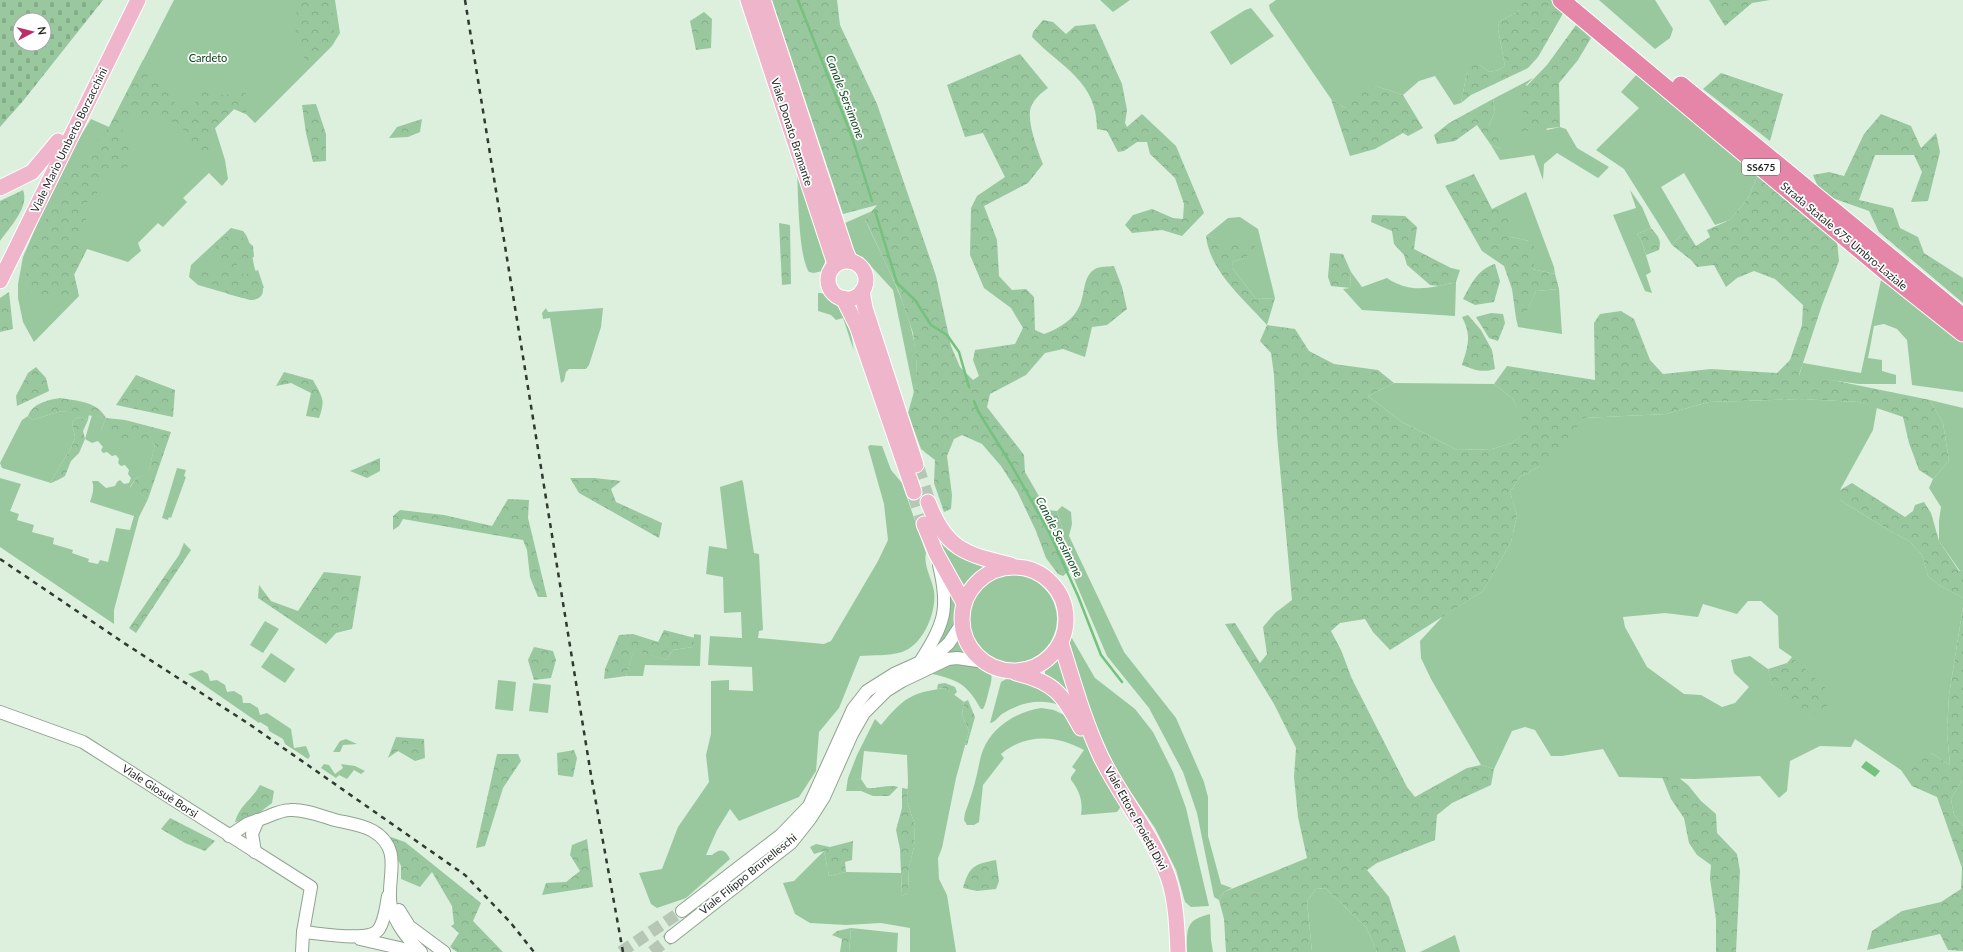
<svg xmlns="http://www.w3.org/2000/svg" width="1963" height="952" viewBox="0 0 1963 952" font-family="Lato,sans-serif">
  <defs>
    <pattern id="forest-crowns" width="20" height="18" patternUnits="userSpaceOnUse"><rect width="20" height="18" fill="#99c89e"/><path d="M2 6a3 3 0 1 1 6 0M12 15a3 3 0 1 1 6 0" fill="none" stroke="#83ac88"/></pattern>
    <pattern id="cemetery-stones" width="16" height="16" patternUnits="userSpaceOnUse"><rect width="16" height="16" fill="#99c89e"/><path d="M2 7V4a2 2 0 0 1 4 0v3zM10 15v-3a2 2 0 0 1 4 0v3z" fill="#83ac88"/></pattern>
  </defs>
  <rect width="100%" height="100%" fill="#dcf0dd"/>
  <!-- green -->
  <g fill="#99c89e" fill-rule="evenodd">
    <polygon points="174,0 335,0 340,33 332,46 255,123 246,114 234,109 215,128 225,160 228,179 222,186 209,173 183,198 187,202 163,227 158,223 138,243 141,251 128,262 87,249 74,274 79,296 34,342 23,322 18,298 18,284 23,257 62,166 91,119 109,127"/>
    <polygon points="1100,0 1130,0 1113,12"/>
    <polygon points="1276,0 1520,0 1520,10 1499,22 1498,29 1505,66 1499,70 1489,72 1480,65 1467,72 1461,103 1454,105 1435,76 1419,81 1403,95 1376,86 1345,108 1331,99 1270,10 1269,5"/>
    <polygon points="1599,0 1655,0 1673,29 1670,38 1655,49"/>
    <polygon points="1251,8 1274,36 1231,65 1210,32 1245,10"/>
    <polygon points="1639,72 1768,177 1757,177 1748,198 1730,220 1715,225 1684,173 1661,187 1686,230 1672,245 1624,169 1596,150 1639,108 1621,92"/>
    <polygon points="1533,78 1526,85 1547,130 1560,127 1566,129 1577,148 1609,167 1598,178 1557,153 1544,164 1543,180 1534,155 1500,160 1491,145 1501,149 1489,125 1495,112 1493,99"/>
    <path d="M797,165L828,253L822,271L814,273L809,272C798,256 798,188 797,165Z"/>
    <polygon points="1630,190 1642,207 1651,228 1637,234 1642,242 1651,272 1646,275 1652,293 1645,291 1613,215 1636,208"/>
    <polygon points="1526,192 1554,267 1555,274 1532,269 1529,241 1511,237 1492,209"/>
    <path d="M872,211L865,219C887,270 928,335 914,393L893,290L870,265L853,252L845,223Z"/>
    <path d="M1240,217L1258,229L1275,298L1256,299L1233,269L1232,262L1244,258C1231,243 1225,241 1206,236L1228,218Z"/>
    <path d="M231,228L243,231C253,242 251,261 257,275C259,280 263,285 263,290C263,297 257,300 250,300L198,285L189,277L191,265Z"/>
    <path d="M1351,272L1362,287L1387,278C1410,294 1431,288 1456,282L1455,316L1362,310L1343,289L1350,288Z"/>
    <polygon points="1881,280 1963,341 1963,392 1912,385 1907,340 1897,329 1884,324 1874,326 1868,358 1882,360 1882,371 1896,375 1896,384 1859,384 1799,376 1803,363 1861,373"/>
    <polygon points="1559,289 1562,334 1518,327 1516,318 1525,315 1536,291"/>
    <path d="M818,293C849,292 850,328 854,351L843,318L836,320L831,315L818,311Z"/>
    <polygon points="546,308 548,312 603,308 601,327 589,365 586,369 569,369 566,372 564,381 561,383 550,318 543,319 542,313"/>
    <polygon points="1394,383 1494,384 1513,399 1529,431 1512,443 1492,449 1457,450 1402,422 1368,396"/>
    <path d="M1799,399L1859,402L1877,407L1873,430L1840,490V500L1890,531L1909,541L1922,555L1928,576L1939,585L1963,598V607L1949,695L1947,733L1950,765L1931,753L1912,786L1901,770L1855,739L1851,747L1820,746L1790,761L1787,791L1779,798L1760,776L1694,779L1619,777L1603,749L1562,756H1551L1535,730L1525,727L1512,731L1494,769L1481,765L1431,679L1421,658L1420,641L1443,616L1483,591L1511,542L1517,515L1510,492L1520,477L1538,467L1583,418L1666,414L1709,402ZM1748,601H1761L1778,616L1779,648L1792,657L1782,696L1772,684L1768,669L1750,656L1731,660L1734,673L1749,687L1735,703L1722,707L1701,695L1684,694L1647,667L1625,627L1623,617L1665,613L1698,617L1703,604L1737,614Z"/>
    <polygon points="1930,400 1963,408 1963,570 1960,571 1939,541 1939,521 1941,507 1929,488 1933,479 1949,461 1943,423"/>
    <polygon points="61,411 89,414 88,420 78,417 72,422 75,438 71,448 51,481 58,480 51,483 2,468 0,463 22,420 28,416 32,420"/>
    <path d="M92,415L106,418L101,430L155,444L148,475L136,478L130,487L148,499L139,517L114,610V624L0,547V478L21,484L10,511L19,514L17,520L34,525L32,532L54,538L53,544L73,550L72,553L89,559L88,562L98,564L100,560L108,562L116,528L130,530L134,516L90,502C92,496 95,488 92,481H98L106,488L115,486L117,482L120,480L124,484L129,483L131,478L128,474L129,470L125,465L121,466L118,463L119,459L116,455L112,456L107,452L103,453L101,450L103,447L98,441L92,443L85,439Z"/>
    <path d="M870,445L882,446L891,470L902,483L926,553C923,565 932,579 934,591C937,612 923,645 902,652C889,656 873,655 860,656L839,708L819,732L816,771L799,797L739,821L730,809L717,830L706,855H712C720,848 725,849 730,859L686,898L657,908L651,904L639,873L662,869L678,827L709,782L706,755L711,734V681L729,680V690L753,691L752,667L708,665L710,636L742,638L741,612L724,613L723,577L706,574L709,546L727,549L720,487L742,480L743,482L754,553L759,554L763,630L759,631L758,638L824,644L831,641L878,561L888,540L884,504L868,447Z"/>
    <polygon points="177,468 186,470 184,476 186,477 171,518 169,517 168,520 162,518"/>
    <polygon points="1062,506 1071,512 1072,524 1069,536 1124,652 1176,718 1204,782 1208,797 1208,836 1221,884 1232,888 1224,892 1219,900 1214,897 1197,813 1183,772 1149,708 1107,656 1058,541 1064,535 1057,511"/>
    <polygon points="931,520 983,567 982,571 963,588 939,547"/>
    <circle cx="1013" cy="619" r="44"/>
    <path d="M950,592C957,602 960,620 953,631C948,639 939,646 933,652L948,616Z"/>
    <polygon points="265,621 279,629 263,653 250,645"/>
    <polygon points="694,634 701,635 700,666 645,665 643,676 626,676 634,649 666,660 673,650 693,647"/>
    <polygon points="1070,635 1095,678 1135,709 1153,732 1173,772 1186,808 1209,906 1191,907 1185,902 1176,870 1155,828 1116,770 1094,721 1076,670 1069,643"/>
    <polygon points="957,637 965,651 965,653 944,655"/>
    <polygon points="271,653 295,669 285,683 261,667"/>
    <polygon points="1063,654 1073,699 1059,684 1045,674 1045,671"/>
    <path d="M973,663C991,669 995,671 989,690C987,697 986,704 983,709H981C967,685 960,680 932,674L953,664Z"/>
    <polygon points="202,670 208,674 210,681 217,680 225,685 227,692 234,691 242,696 243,703 250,703 258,708 260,715 267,713 291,729 294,748 306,746 310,756 308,759 285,744 283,739 269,731 268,727 260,722 259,723 188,674"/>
    <path d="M1017,677L1041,686L1059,705C1039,698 1019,703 1002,714C998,717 994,723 990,723L1001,682L1008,678Z"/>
    <polygon points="498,680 516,682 513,711 495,709"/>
    <polygon points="533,683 551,685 548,713 529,711"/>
    <path d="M945,688L964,702L962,715L969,731L956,778L942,848L938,858L939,879L947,895L956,952H910V928L881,923L846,925L810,923L795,914L783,883L794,881L824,851L829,876L846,872L901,873L902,896L908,893L909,867L914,847L915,825L907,802L908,782L907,755L864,751L861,779L856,780L861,791H846L848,778L857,755L875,719L881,725C904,698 910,693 945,688Z"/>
    <path d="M1041,708C1046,709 1052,709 1056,711C1088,724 1107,776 1122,805L1117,812L1081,815C1083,802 1080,791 1071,780V777L1076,770L1072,767L1084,750C1057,735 1026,733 1001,754L1004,758L983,785L979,822L974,825H967L964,820L965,813C970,800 974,787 977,774C979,766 980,757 983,750C993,726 1017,712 1041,708Z"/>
    <polygon points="346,739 357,744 343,745 340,752 333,752 340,741"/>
    <polygon points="324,764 329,765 335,774 343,768 341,764 355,766 365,771 361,774 354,770 347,779 339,775 336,778 321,768"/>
    <polygon points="1963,778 1963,826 1954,815 1951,799"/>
    <polygon points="1325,888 1366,927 1377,952 1312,952 1307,901 1316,889"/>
    <path d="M1210,914L1211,940L1213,952H1187C1187,929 1185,920 1210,914Z"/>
    <polygon points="851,928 898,933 897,952 849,952"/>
    <polygon points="1455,935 1460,952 1420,952"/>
  </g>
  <!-- forest -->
  <g fill="url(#forest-crowns)">
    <path d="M298,0H332L334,35L309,67C294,38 293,32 298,0Z"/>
    <path d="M772,0H837L840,25L877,104L936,276L951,346L960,367L973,380L979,376L973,360L975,350L1015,344L1023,328L1011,308L984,288L970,255L971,208L977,196L1005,177L983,133L965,137L947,85L1020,54L1048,88C1041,93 1034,99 1031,107C1026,119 1038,152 1043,164L1028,183L984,206L997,240L999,276L1012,290L1026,289L1034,297L1035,330L1044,334C1058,329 1074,320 1080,305C1085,293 1083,276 1095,269C1100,266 1108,267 1114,266L1122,287L1127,309L1107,325L1092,327L1085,357L1063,349L1045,353L1026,375L990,394L987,407L1024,455L1025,472L1047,510L1057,511L1064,535L1058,541L1071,569L1063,576L1058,574L1046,558L1036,531L1017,491L1001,466L982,444L962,435L954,439L947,456L952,495L951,509L944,512L934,483L935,460L921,449L908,413L915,388L917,367L913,333L899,292L865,219L877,205L843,214Z"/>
    <polygon points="1520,0 1551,0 1565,10 1538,57 1528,68 1471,95 1461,103 1467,72 1474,64 1480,65 1489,72 1499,70 1505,66 1498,29 1499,22 1520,10"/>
    <polygon points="1709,0 1770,0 1752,3 1725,26"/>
    <polygon points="704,12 712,19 711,48 696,50 690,21"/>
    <path d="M1043,20L1053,22L1066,34L1075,26L1095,24L1122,84L1127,110L1125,123L1127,127L1142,114L1176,146L1204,213L1182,236L1162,230L1132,233L1125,225L1133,215L1152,209L1173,218L1183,219L1184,204L1175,178L1150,154L1147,142H1137L1124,151L1118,152L1107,131L1097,129C1097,81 1062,68 1032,37L1033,32Z"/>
    <polygon points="1576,25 1591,38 1578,60 1559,83 1560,127 1517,132 1524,108 1517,96 1547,65"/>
    <path d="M143,60L150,61L147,80L172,87L175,104L195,112L196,91L208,85L222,95L246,93V114L234,109L210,133L209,151C188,151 191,143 182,127L153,112L143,118L131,115L126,119L122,132C128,143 135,156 127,168L117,170L105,175L96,195L87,202L89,213L78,239L87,249L74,275L78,292L57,299L28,294L26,275L33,245L75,160L83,164L84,157L109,127Z"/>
    <polygon points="1721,73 1783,94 1770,141 1703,89"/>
    <polygon points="1376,86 1403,95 1423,128 1408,136 1403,133 1375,149 1350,156 1331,99 1345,108 1359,89"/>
    <polygon points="1493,99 1495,112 1489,125 1497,136 1501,149 1491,145 1477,125 1455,141 1437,144 1434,135 1449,123"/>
    <polygon points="316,104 326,134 326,161 313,162 306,133 302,105"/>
    <polygon points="1881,114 1911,126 1921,148 1936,133 1940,152 1928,201 1911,202 1922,172 1914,155 1875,155 1859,200 1893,208 1900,228 1918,237 1924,253 1963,278 1963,303 1879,232 1869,211 1821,194 1813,175 1829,172 1844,176 1864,134"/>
    <polygon points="422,119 420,132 408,137 389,138 397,127"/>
    <polygon points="1474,174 1492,209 1507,212 1511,237 1529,241 1539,252 1532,269 1555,274 1559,289 1536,291 1525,316 1516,318 1512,289 1504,266 1482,251 1445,186"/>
    <path d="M1757,177H1768L1837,242L1839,261L1822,305L1799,375L1817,377L1930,400L1943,423L1949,461L1933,479L1919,470L1909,443L1903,417L1859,402L1799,399L1709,402L1666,414L1583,418L1562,447L1538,467L1520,477L1510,492L1517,515L1511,542L1483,591L1390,650L1373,632L1365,619L1340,623L1331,631L1341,650L1352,679L1407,787L1415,797L1467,768L1481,765L1494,769L1491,785L1452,803L1437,815L1435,840L1377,863L1367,870L1389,897L1406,952H1377L1366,927L1325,888L1316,889L1307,901L1312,952H1226L1224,919L1219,900L1224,892L1307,858L1298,817L1294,777L1296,748L1274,704L1225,624L1235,623L1260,663L1267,654L1263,627L1275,613L1292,600L1277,435L1274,375L1271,353L1260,341L1267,325C1244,299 1210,272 1206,236L1223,240L1232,244L1253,241L1256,249L1244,258L1232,262L1233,269L1256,299L1275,298L1267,325L1295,329L1309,351L1334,364L1378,370L1394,383L1368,396L1402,422L1457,450L1492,449L1512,443L1528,431L1513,399L1494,384L1507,366L1595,380L1594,323L1600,314L1621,311L1634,319L1650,360L1663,374L1711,369L1777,373L1790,360L1802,325L1803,305L1775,279L1754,271L1737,278L1726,287L1714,265L1697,267L1691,260L1672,245L1686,230L1696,246L1710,237L1707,230L1730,220L1748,198Z"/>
    <path d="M23,190C30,207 9,228 0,241V201Z"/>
    <polygon points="1372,215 1405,216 1417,227 1414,249 1451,268 1460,270 1456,282 1439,286 1430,285 1407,265 1404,255 1394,244 1392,231 1371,222"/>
    <polygon points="779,223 790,225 791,284 782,285"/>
    <path d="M1651,228C1658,236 1662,240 1659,250L1646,255L1642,242L1637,234Z"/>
    <polygon points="235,233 242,237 253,246 254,257 238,262 234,270 237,273 248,274 258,270 264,288 255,290 243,298 228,294 223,288 200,280 200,262 212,267 220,267 217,259 210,258 208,255 223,238"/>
    <polygon points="1330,253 1343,254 1351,272 1350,288 1331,286 1328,277"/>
    <path d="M1495,264L1500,281L1494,302L1475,305L1463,299C1471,284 1478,269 1495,264Z"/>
    <polygon points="9,292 13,329 0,332 0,298"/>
    <polygon points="1491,313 1503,314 1505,323 1498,341 1489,338 1476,317"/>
    <path d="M1468,315L1481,330L1492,350L1495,369C1483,373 1474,370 1462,365C1468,346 1472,336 1462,317Z"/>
    <polygon points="36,367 46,378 49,391 17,406 16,396 28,373"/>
    <path d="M284,372L313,380C322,397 326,400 319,418L306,416L311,393L291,383L276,386Z"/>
    <polygon points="136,375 175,390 173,417 116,405"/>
    <path d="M60,398C77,401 97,401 106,418L125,420L171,432L148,499L130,488L136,478L148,474L155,444L121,439L101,430L106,418L61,411L32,420L28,416C33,403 48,400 60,398Z"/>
    <polygon points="78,417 88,420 83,431 85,439 79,453 71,461 65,476 58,480 51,481 71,448 75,438 72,422"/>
    <polygon points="380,458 380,471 367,478 350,471"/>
    <polygon points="570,478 594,478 621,481 611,489 616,502 662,523 659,538 579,493"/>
    <polygon points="1852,483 1905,517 1913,511 1915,505 1924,502 1931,513 1939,541 1959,571 1963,570 1963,598 1939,585 1928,576 1922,555 1909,541 1890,531 1840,500 1840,490"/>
    <polygon points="508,499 529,500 528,518 547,597 538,597 530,577 527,550 523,540 403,519 399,526 393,530 393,516 400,510 444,515 492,526"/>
    <polygon points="184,543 191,550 136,633 129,628 179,555"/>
    <polygon points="324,572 361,576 352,629 336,633 326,644 258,598 259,585 271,601 298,611"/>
    <polygon points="1963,607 1963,778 1951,799 1954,815 1963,826 1963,951 1948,950 1940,934 1867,950 1872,931 1902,911 1941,902 1961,889 1962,868 1937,797 1912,786 1909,767 1931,753 1950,765 1947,733 1949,695"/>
    <polygon points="664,630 695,638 693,647 673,650 666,660 634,650 626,676 604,679 605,669 619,635 633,634 658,642"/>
    <polygon points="534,647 553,651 556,660 551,678 534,680 528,660"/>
    <path d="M1792,657L1827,689L1829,701L1822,716C1804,710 1782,702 1772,684C1770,680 1769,673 1768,669L1787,663Z"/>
    <polygon points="945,683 955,687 957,692 954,695 945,688 937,689 938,684"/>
    <polygon points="968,700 975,717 967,745 965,745 969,731 962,715 964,702"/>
    <polygon points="396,737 424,739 425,758 415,761 398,751 388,758"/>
    <polygon points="574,750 577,758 573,777 558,775 557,753"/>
    <polygon points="497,754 518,754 521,761 503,788 485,846 476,848"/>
    <polygon points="1662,777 1679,778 1688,785 1701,801 1716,814 1717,833 1737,854 1740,871 1736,952 1716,952 1716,919 1710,879 1711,865 1697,855 1689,843 1684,818 1671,799"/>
    <path d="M861,779L867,788C879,789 888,784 898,787L889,796H873L861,791L855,780Z"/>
    <path d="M260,785L274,791L272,803L251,819L235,822C239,806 252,800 260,785Z"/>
    <polygon points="902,788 908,789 907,802 915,825 914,847 909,867 908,893 902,896 900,849 896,830 902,808"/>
    <polygon points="170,818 215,841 205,851 185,843 161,829"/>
    <polygon points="391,837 405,842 481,903 473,921 503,952 457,952 450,947 459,933 451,926 454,924 452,906 432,872 420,887 401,879 401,866 391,846"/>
    <polygon points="587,839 593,887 542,895 546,883 566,882 580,871 570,855 572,845"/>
    <polygon points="853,841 852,860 845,862 846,872 829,876 824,851 814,854 810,847 816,844 830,847"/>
    <path d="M996,860L999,881L996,889L977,891L963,888C969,866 975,864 996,860Z"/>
    <polygon points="851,928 849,952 840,952 842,939 832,935 837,931"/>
  </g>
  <!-- cemetery -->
  <path fill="url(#cemetery-stones)" fill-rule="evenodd" d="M0,0H103L23,101L0,127ZM20,20H44V44H20Z"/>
  <!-- water -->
  <polygon fill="#75c17e" points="1866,761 1880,771 1875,777 1861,767"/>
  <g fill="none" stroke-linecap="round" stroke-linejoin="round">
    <!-- stream -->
    <g stroke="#75c17e" stroke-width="2.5">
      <polyline points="798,0 852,137 872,201"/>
      <polyline points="875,211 897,283 915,300 931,325 947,335 959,352 969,387"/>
      <polyline points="974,401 978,411 1012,466 1050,534 1078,596 1101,655 1122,682"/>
    </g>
    <!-- minor-tunnel -->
    <g stroke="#b6c7b6" stroke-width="12" stroke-dasharray="12 6" stroke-linecap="butt">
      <polyline points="621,952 682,911"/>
      <polyline points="652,952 671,937"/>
    </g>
    <!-- major-tunnel -->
    <g stroke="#b6c7b6" stroke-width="15" stroke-dasharray="15 8" stroke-linecap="butt">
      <polyline points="916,465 928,502"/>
      <polyline points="914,492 924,524"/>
    </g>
    <!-- minor casing -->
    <g stroke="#90a391" stroke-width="14">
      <g id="minor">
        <path d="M920,662C944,624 950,610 939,565"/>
        <polyline points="0,712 83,742 311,887 303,932 302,952"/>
        <polyline points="229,836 247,824 258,820"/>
        <path d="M255,852L252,834L258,820C268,817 280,810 290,810C305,809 321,816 335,820C347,823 363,825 373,831C405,850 385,879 391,907C396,925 408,939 421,952"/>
        <polyline points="399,910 409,926 444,952"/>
        <polyline points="682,911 781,835 809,806 853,709 867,691 894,674 936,655 949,643 962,623"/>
        <path d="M303,932C318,933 370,943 379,929C385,920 386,907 388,896"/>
        <polyline points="671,937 791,843 810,819 824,797 852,734 864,713 886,691 902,681 948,659 957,658 985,662"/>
        <polyline points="360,939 404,949 411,952"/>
      </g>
    </g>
    <!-- major casing -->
    <g stroke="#fff" stroke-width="17">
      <g id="major">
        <polyline points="748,0 835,264"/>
        <polyline points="763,0 846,252 850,261"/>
        <polyline points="0,188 32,172 58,141"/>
        <circle cx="847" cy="280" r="19"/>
        <polyline points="0,281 138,0"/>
        <polyline points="862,291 865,308 916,465"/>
        <polyline points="843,298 857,326 914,492"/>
        <path d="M928,502C946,549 964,554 1011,565"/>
        <polyline points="924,524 936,553 964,603"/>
        <circle cx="1014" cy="619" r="52"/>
        <path d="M1061,643C1073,681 1084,721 1101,757C1121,798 1152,834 1168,877C1176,900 1177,927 1178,952"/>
        <path d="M1016,673C1055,682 1062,694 1081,728"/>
      </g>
    </g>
    <!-- highway casing -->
    <g stroke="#fff" stroke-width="19">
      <g id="highway">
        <polyline points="1561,0 1885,271 1963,333"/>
        <polyline points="1681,85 1963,317"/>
      </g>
    </g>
    <!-- minor -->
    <use href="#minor" stroke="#fff" stroke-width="12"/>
    <!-- major -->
    <use href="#major" stroke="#efb6cb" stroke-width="15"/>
    <!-- highway -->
    <use href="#highway" stroke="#e586a8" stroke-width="17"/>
    <!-- rail -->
    <g stroke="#303930" stroke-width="2.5" stroke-dasharray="5 5" stroke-linecap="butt">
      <polyline points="465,0 591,775 623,952"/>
      <polyline points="0,559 124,643 249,724 465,875 510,922 534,952"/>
    </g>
  </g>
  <g text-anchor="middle" stroke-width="3.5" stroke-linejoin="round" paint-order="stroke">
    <!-- shield labels -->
    <rect fill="#fff" stroke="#606560" stroke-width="1" x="1742" y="159" width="38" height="16" rx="3"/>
    <g font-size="10" font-weight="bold" fill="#1c231c">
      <text x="1761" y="171">SS675</text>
    </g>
    <!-- park labels -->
    <g font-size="11" fill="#064016" stroke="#fff">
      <text x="208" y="62">Cardeto</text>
    </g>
    <!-- street labels -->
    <g font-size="11" fill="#1c231c" stroke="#fff">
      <text transform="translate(792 132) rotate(72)" y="4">Viale Donato Bramante</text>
      <text transform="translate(69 140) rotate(-64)" y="4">Viale Mario Umberto Borzacchini</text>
      <text transform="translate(1844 236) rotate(40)" y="4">Strada Statale 675 Umbro-Laziale</text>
      <text transform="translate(160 791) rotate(33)" y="4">Viale Giosuè Borsi</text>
      <text transform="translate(1136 818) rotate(61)" y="4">Viale Ettore Proietti Divi</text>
      <text transform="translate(748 874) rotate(-39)" y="4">Viale Filippo Brunelleschi</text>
    </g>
    <!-- water labels -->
    <g font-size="12" font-style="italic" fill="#144b20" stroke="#fff">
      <text transform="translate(845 97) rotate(69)" y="4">Canale Sersimone</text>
      <text transform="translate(1059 537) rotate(63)" y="4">Canale Sersimone</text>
    </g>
  </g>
  <!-- north arrow -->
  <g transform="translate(32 32) rotate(83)"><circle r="19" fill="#ffffff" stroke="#a4a7a4"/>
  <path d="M0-3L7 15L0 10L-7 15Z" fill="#b82f6c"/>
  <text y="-6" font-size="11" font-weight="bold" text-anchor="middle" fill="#1c231c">N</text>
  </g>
</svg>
